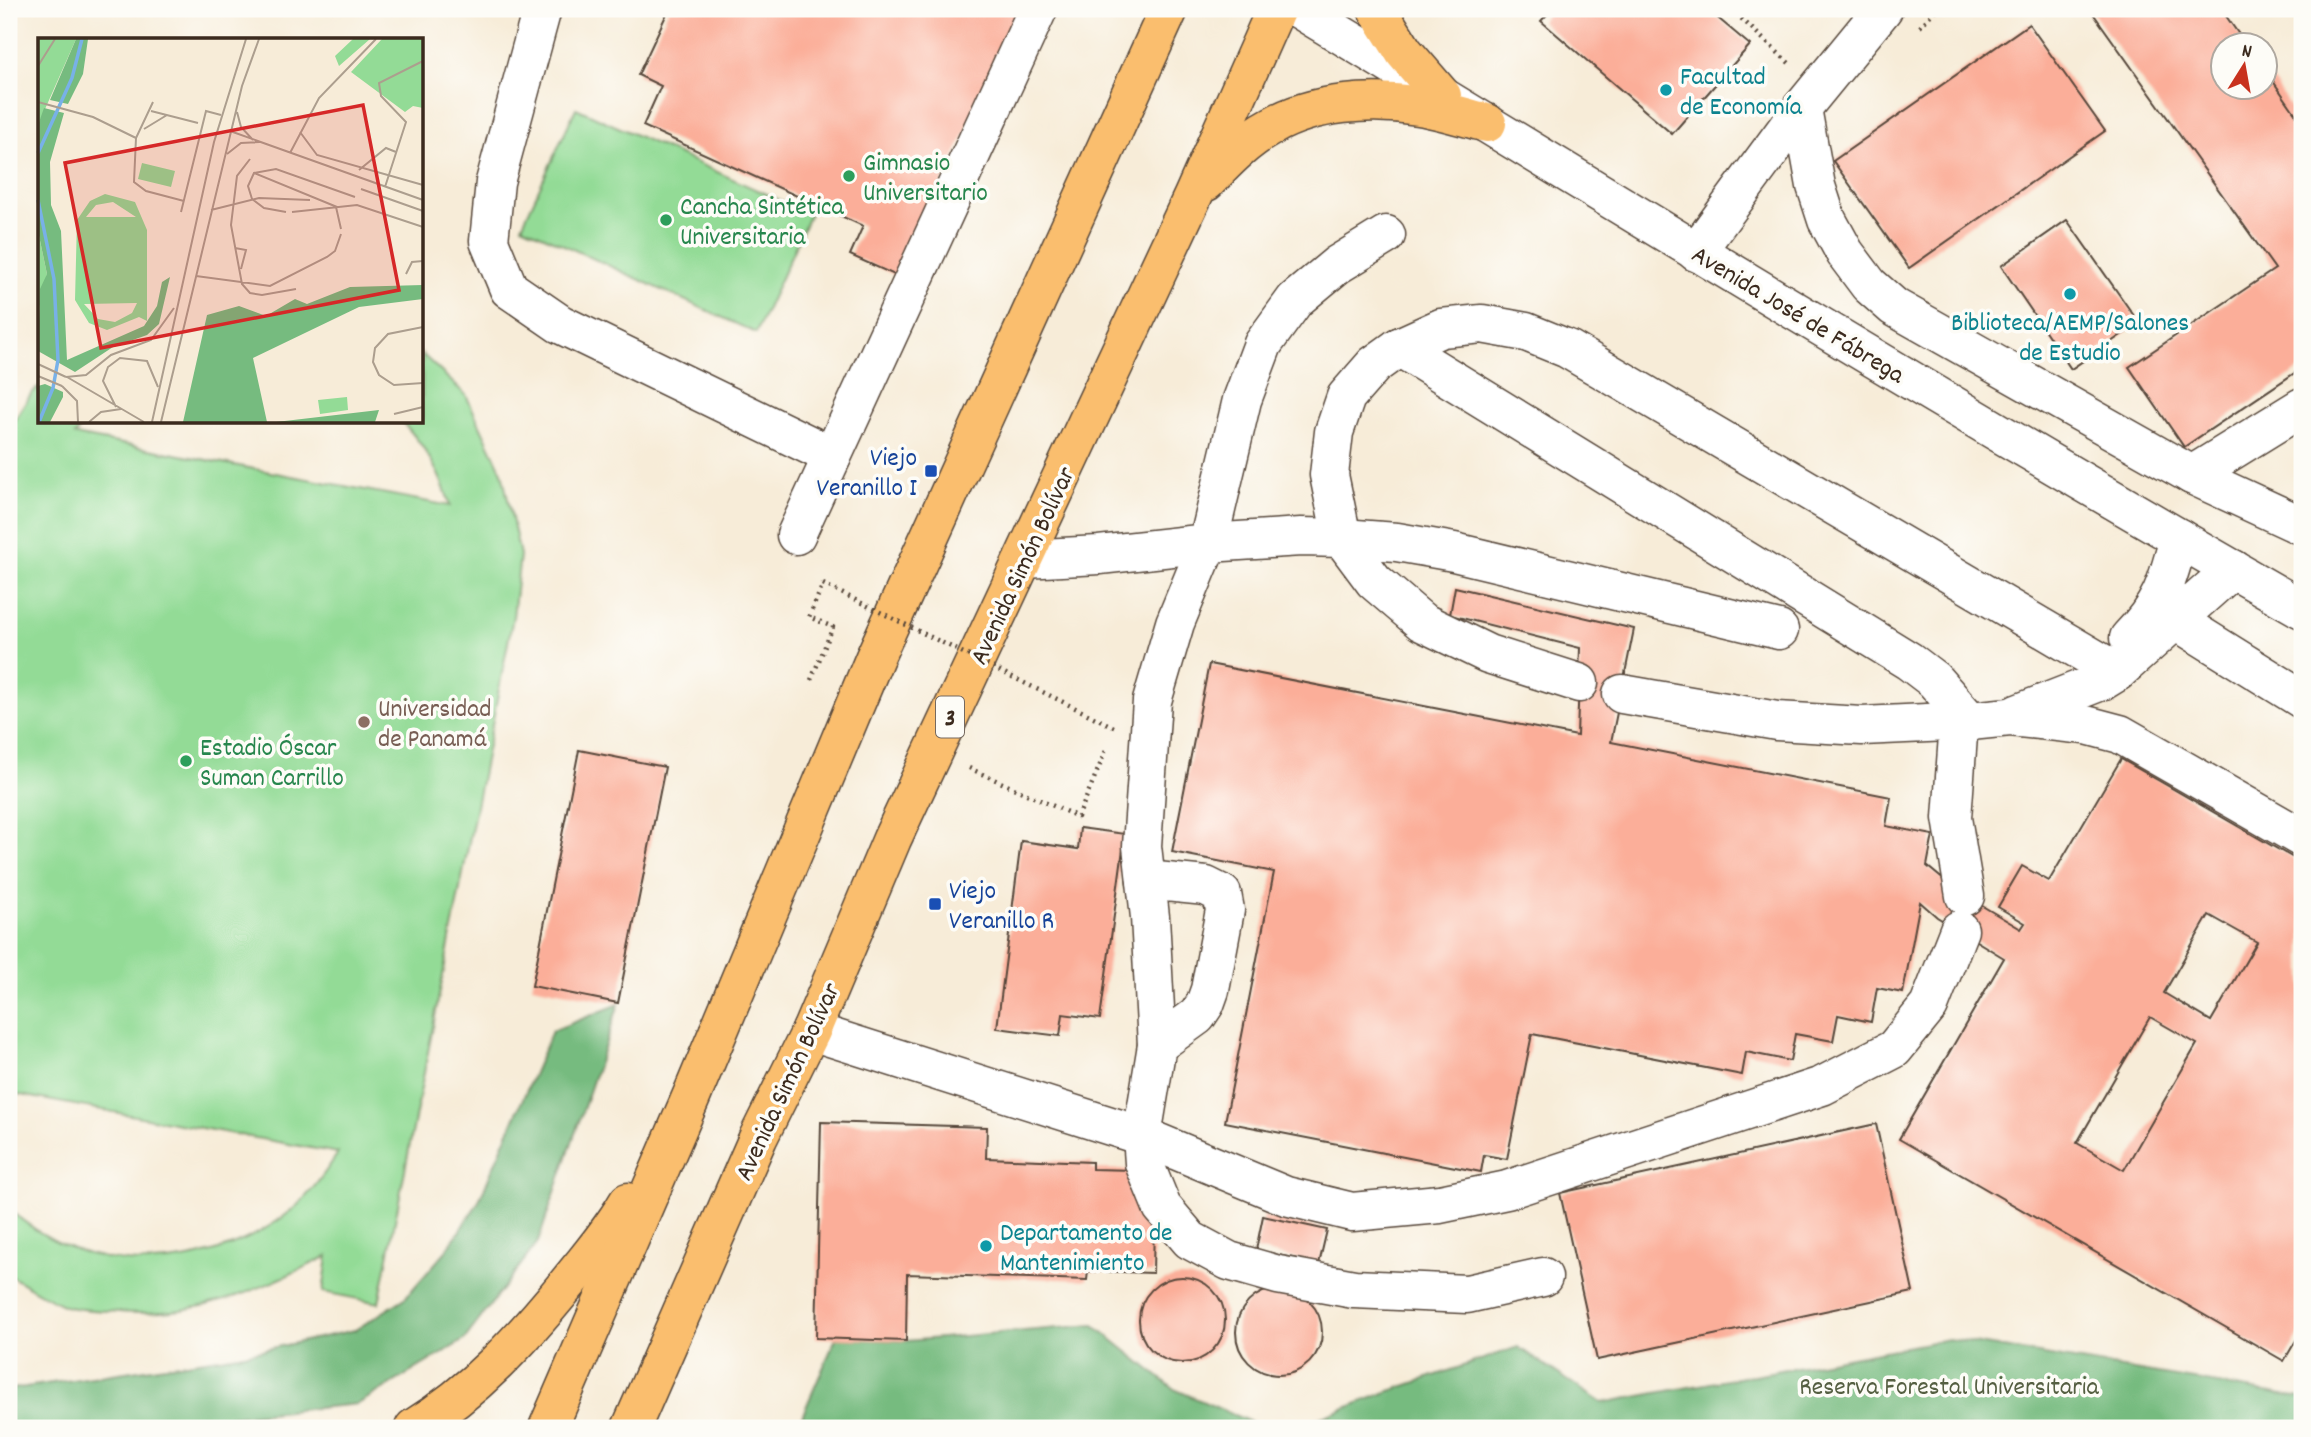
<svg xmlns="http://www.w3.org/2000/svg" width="2311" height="1437" viewBox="0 0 2311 1437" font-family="Dekko,sans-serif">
  <rect width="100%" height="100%" fill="#fdfcf7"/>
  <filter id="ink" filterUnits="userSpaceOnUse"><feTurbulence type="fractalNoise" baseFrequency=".0143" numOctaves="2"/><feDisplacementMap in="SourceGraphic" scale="14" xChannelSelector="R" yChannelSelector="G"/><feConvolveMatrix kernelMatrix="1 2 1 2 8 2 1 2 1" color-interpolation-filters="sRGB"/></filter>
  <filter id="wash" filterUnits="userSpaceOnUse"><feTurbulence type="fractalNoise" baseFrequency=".00686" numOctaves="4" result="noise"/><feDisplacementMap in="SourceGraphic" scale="28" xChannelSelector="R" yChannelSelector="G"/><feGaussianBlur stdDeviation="1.57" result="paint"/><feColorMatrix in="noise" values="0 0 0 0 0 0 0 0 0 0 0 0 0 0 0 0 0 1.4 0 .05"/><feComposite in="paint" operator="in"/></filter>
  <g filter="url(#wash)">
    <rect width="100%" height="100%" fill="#f7ecd8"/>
    <!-- green -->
    <g fill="#93db96" stroke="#67825a" stroke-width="2">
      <polygon points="576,108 810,214 756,333 522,226"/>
      <path d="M422,354L466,395L502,472L520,555L513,617L379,1303L323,1292L328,1256C254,1292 194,1321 108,1311C95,1310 78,1310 65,1306C46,1298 27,1286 9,1275V1209C87,1280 199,1277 283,1217C306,1201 323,1176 338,1153L9,1093V429L31,394L40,386V422H85L75,435L450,506C442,476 424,444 402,422H422Z"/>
    </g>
    <!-- forest -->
    <g fill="#76bb7f" stroke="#58724e" stroke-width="2">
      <polygon points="619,1004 538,1242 464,1340 358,1404 216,1418 171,1428 9,1428 9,1390 12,1389 239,1355 355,1330 405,1298 446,1251 478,1203 552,1031"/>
      <polygon points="1094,1325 1174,1389 1264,1428 797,1428 836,1338 906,1341"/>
      <polygon points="1949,1339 2302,1398 2302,1428 1294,1428 1387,1392 1518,1347 1602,1403"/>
    </g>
    <g id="blocks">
      <!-- building -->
      <g fill="#fbae99" fill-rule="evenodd">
        <polygon points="669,9 1022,9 899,277 850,255 863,226 643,126 661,86 638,75"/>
        <polygon points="1552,9 1707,9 1750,45 1672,134 1541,21"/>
        <polygon points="2090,9 2221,9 2247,46 2224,46 2224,88 2266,88 2266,71 2302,123 2302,368 2184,447 2129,367 2275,269"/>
        <polygon points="2029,24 2105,131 1909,268 1833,161"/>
        <polygon points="2067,220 2139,323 2071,369 2001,266"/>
        <path d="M1455,587L1634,629L1611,742L1891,797L1886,826L1933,835L1927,866L1957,891L2021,929L2025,923L1998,907L2022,866L2049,881L2121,759L2302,863V1330L2284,1361L1899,1139L2004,958L1937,917L1920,902L1903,993L1877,988L1871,1022L1838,1015L1833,1041L1795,1034L1790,1061L1746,1052L1742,1075L1532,1034L1507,1159L1484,1155L1481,1172L1225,1122L1274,872L1172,852L1209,664L1577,736L1580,648L1450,615ZM2209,915L2257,942L2211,1021L2164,993ZM2150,1017L2197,1044L2124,1170L2077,1143Z"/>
        <polygon points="579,750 665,767 618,1003 532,986"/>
        <polygon points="1080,828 1125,834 1100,1019 1063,1014 1060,1036 997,1028 1021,841 1078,849"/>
        <polygon points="821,1122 987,1127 986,1158 1092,1162 1092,1169 1136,1170 1154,1220 1153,1273 1088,1271 1087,1280 907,1274 906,1341 816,1338"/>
        <polygon points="1876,1124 1913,1292 1597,1360 1560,1193"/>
        <polygon points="1263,1216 1327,1230 1319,1264 1256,1250"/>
        <circle cx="1182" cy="1320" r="43"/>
        <circle cx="1279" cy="1332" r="43"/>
      </g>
    </g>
  </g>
  <g filter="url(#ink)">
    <use href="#blocks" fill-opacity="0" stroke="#57473a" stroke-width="2"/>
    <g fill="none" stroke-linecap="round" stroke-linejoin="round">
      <!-- minor casing -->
      <g stroke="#57473a" stroke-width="41">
        <g id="minor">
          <polyline points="542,9 495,182 489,241 509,289 560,324 832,456"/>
          <path d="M1299,9C1631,212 1964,416 2302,609"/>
          <polyline points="1802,108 1816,186 1827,220 1845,253 1869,285 1894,307 2192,475 2302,526"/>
          <polyline points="1386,235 1337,265 1295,300 1263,344 1242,400 1208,543 1175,623 1152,701 1142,846 1150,917 1157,1045 1142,1136 1144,1163 1162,1207 1190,1240 1229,1261 1278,1275 1354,1289 1467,1294 1543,1277"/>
          <polyline points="1696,252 1802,108 1883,9"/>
          <polyline points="1399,347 1909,661 1934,680 1970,721"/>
          <polyline points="2192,475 2302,407"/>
          <polyline points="796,535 1038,9"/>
          <polyline points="1024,559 1099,555 1208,543 1301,537 1342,538 1397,542 1454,552 1779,630"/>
          <polyline points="2175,620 2302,699"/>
          <path d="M2129,638C2162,604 2167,583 2179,538"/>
          <polyline points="1579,683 1488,654 1422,622 1374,581 1342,538 1329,475 1334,432 1346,397 1374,365 1399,347 1441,328 1482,324 1526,332 1568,349 2117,672"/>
          <polyline points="1622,694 1777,721 1862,726 1970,721 2010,717 2086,725 2120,734 2302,838"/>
          <polyline points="2017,714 2104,680 2117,672 2233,569"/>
          <polyline points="1959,722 1952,818 1965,896"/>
          <polyline points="1146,880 1206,886 1222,894 1225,910 1210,990 1205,1004 1197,1016 1157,1045"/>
          <polyline points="811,1031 1142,1136 1286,1196 1352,1212 1440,1204 1507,1190 1822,1086 1894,1049 1929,1006 1959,930"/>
        </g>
      </g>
      <!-- major casing -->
      <g stroke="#57473a" stroke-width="41">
        <g id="major">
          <polyline points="1377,9 1404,52 1442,96"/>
          <path d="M1206,182C1226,161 1246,140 1272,126C1314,102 1372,98 1419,106C1442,110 1465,117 1487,123"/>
          <path d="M414,1428C475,1391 522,1339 567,1284C588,1258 611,1231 628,1202"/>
          <polyline points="548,1428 692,1095 875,657 1169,9"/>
          <polyline points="631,1428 758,1138 811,1031 892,839 1193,196 1276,9"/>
        </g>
      </g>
      <!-- path -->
      <g stroke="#57473a" stroke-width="4.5" stroke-dasharray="2 5" stroke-linecap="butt">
        <polyline points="1731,9 1789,63"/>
        <polyline points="1920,27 1936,9"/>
        <polyline points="811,680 833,627 809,617 823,584"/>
        <polyline points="969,768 1078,817 1107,748"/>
      </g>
      <!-- minor -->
      <use href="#minor" stroke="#fff" stroke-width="38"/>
      <!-- major -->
      <use href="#major" stroke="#fabe6e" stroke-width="38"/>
      <!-- path-bridge -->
      <polyline stroke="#57473a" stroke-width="4.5" stroke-dasharray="2 5" stroke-linecap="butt" points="823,584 1116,728"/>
    </g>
  </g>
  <!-- markers -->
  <g fill="#0f9aa8" stroke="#fdfcf7" stroke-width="2.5">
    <circle cx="1666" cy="90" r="7"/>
    <circle cx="2070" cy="294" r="7"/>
    <circle cx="986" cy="1246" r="7"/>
  </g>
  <g fill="#2e9e5b" stroke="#fdfcf7" stroke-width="2.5">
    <circle cx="849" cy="176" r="7"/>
    <circle cx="666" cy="220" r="7"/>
    <circle cx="186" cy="761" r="7"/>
  </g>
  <g fill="#1a4fb4" stroke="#fdfcf7" stroke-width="2.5">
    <rect x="924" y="464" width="14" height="14" rx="3.5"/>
    <rect x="928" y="897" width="14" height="14" rx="3.5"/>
  </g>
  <circle fill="#8d6e63" stroke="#fdfcf7" stroke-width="2.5" cx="364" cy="722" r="7"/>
  <g text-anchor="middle" stroke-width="7" stroke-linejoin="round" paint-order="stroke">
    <!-- shield labels -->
    <rect fill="#fdfcf7" stroke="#75695f" stroke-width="2" x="936" y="696.5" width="28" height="41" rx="5"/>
    <g font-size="24" font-weight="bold" fill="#3b2a1e">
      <text x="950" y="725">3</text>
    </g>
    <!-- culture labels -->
    <g font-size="26" fill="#0d838f" stroke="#fdfcf7" text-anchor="start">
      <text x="1680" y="84">Facultad<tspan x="1680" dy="30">de Economía</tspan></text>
      <text x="2070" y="330" text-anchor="middle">Biblioteca/AEMP/Salones<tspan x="2070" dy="30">de Estudio</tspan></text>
      <text x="1000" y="1240">Departamento de<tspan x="1000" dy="30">Mantenimiento</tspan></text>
    </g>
    <!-- leisure labels -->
    <g font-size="26" fill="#27864d" stroke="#fdfcf7" text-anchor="start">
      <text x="863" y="170">Gimnasio<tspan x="863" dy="30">Universitario</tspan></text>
      <text x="680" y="214">Cancha Sintética<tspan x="680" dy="30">Universitaria</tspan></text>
      <text x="200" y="755">Estadio Óscar<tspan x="200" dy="30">Suman Carrillo</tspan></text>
    </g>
    <!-- street labels -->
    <g font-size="26" fill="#3b2a1e" stroke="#fdfcf7">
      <text transform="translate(1799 313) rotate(31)" y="9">Avenida José de Fábrega</text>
      <text transform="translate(1021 565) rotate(-65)" y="9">Avenida Simón Bolívar</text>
      <text transform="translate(786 1081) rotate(-65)" y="9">Avenida Simón Bolívar</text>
    </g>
    <!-- transit labels -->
    <g font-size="26" fill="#164399" stroke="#fdfcf7" text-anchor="end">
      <text x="917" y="465">Viejo<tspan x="917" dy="30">Veranillo I</tspan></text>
      <text x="949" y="898" text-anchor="start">Viejo<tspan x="949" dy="30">Veranillo R</tspan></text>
    </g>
    <!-- education labels -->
    <g font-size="26" fill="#785e54" stroke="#fdfcf7" text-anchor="start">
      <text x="378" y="716">Universidad<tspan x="378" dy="30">de Panamá</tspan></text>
    </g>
    <!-- park labels -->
    <g font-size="26" fill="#555f42" stroke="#fdfcf7">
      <text x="1949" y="1394">Reserva Forestal Universitaria</text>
    </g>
  </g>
  <!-- overview -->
  <g transform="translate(38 38)">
    <rect width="385" height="385" fill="#f7ecd8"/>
    <path d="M0,1H38L0,87ZM315,1H332L301,28L297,18ZM344,1H385V70L375,68L367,74L313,34ZM104,125L137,133L133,149L100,141ZM67,156L97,164L109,192V283L101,279L69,292L51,285L37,262L39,182L52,163ZM75,164L98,179H48L58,167ZM99,265L94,275L77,284L60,281L46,266ZM0,193L9,236L0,275ZM309,359L310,372L282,376L280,362Z" fill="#93db96" fill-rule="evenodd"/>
    <path d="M38,1H50L45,36L30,66L12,62ZM6,70L26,75L12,124L13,167L23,193L29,322L106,288L119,268L124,244L132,239L121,286L109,297L75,309L37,334L0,313L2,251L9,236L0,193V87ZM385,247V261L321,269L215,320L229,384H145L169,277L201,268L228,278L257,261L269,266L312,249ZM7,346L25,354V359L12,384H0V348ZM341,372L337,384H238Z" fill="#76bb7f"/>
    <path fill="none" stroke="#78b1e8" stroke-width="3.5" d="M0,115L34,40L44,1M0,162L16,241L20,322L15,350L1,384"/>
    <path fill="none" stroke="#ac9e8e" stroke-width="2" d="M0,28L17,1M0,64L55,79L98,100M115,64L98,100L96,144L108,153L146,163M113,73L160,85M199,74L203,89L215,102M106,91L129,77M192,93L385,162M262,94L279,117L385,147M252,115L281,60L338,1M189,116L203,105L222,104M212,121L199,138L193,187L204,246L212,255L224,257L258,251M321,132L348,110L358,114M216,135L299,169M347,149L368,84L343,58L341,45L385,23M323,151L385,173M298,169L303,191M173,172L221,160L272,162M143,174L168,73L183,77M248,174L226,170L214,161L210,148L216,135L238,131L317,159M254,174L319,167L385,189M197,210L208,212L203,231M368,236L374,224L385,223M158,238L232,248L289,219L297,213L303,196M385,289L350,296L337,310L335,324L341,337L356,347L385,345M0,326L28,339M0,338L24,348M28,339L48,337L73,317L113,302L136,270M29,339L106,384M24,348L39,363L40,384M78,369L65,343L70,329L82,320L109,323L120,349M356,376L385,369M51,384L63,374L83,371M114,384L176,104L208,1M123,384L204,48L221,1"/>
    <path fill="#d62828" fill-opacity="0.15" stroke="#d62828" stroke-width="3.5" d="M325,67L361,252L63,310L27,125Z"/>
    <rect width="385" height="385" fill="none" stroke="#3b2a1e" stroke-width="3.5"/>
  </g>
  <!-- margin -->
  <rect width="2311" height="1437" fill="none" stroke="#fdfcf7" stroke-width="35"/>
  <!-- north arrow -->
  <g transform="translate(2244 66) rotate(11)"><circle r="33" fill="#fdfcf7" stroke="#afa8a0" stroke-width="2"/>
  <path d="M0-5L12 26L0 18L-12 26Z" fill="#c8321e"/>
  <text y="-10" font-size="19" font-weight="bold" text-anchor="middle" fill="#3b2a1e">N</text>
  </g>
</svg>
